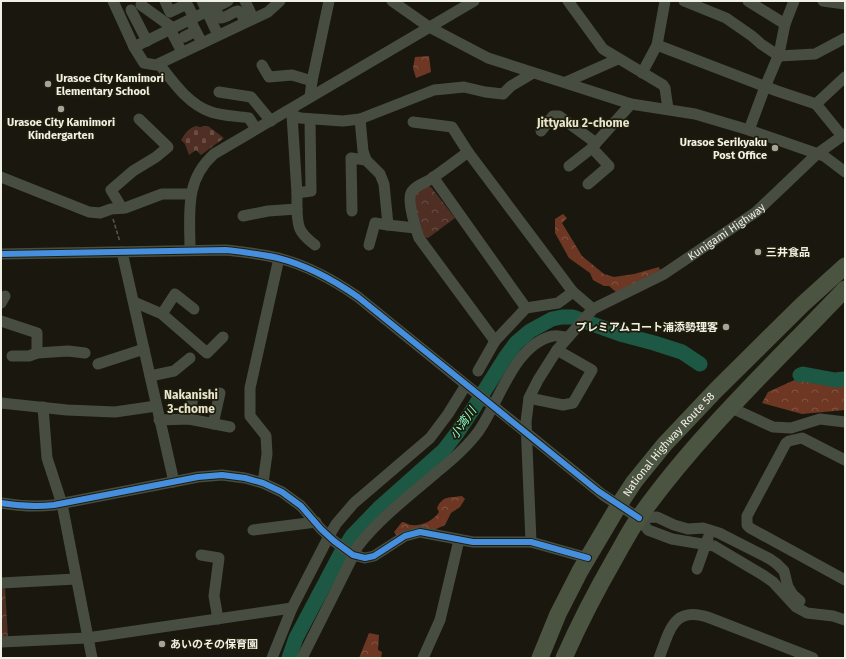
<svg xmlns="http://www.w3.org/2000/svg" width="846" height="659" viewBox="0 0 846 659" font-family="'Fira Sans','Noto Sans JP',sans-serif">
  <defs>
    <pattern id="forest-crowns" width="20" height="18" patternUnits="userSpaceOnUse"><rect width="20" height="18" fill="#6d3724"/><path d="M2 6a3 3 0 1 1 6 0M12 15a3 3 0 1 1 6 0" fill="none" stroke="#825444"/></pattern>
    <pattern id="cemetery-stones" width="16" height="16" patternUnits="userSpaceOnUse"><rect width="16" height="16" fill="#4f2e23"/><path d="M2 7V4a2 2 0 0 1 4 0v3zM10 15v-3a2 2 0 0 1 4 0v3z" fill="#694d43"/></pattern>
    <pattern id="park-crowns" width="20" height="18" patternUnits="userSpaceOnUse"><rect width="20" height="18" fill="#4f2e23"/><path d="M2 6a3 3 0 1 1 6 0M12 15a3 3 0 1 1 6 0" fill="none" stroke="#694d43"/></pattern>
  </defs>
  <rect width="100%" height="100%" fill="#1a180e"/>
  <!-- forest -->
  <g fill="url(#forest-crowns)">
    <polygon points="429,56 431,72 416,78 413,68 415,57"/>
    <polygon points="563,214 567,218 562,223 582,256 604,274 614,277 634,274 659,267 660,270 616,292 609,286 604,286 593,280 590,273 569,258 555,233 555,219"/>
    <polygon points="845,372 845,410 802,414 762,403 768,392 801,377 843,374"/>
    <path d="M462,496L465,499L460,507L451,513L445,525L434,530L421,528L406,530L397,536L394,532L402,522C406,522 408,525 411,525C422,526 433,521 439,512L437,508C443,495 450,498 462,496Z"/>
    <polygon points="369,633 379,635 378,650 382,652 381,658 359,658"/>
  </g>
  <!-- cemetery -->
  <path fill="url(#cemetery-stones)" d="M196,126L200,127L208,126L224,138L201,155L196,150L189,155L185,144L181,140C185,134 188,128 196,126Z"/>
  <!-- park -->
  <g fill="url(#park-crowns)">
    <polygon points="426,186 431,187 455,218 428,238 421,235 414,199 416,193"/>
    <polygon points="1,587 5,587 8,638 1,638"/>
  </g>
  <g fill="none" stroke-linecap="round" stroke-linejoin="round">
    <!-- river -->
    <g stroke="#1c5844" stroke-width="15">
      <polyline points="800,375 803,374 835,380 845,379"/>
      <polyline points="289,658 296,638 341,553 352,536 380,507 444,450 457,433 473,409 505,358 516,343 530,331 552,319 562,317 573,317 620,334 654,343 682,352 700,364"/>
    </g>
    <!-- path -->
    <polyline stroke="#54584e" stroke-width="1.5" stroke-dasharray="4 2" stroke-linecap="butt" points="113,219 120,242"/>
    <!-- minor -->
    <g stroke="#474e41" stroke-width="11">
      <polyline points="113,1 134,47 144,63 156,65 268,12 280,1"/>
      <polyline points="165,1 170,12 187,4 194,18"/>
      <polyline points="202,1 218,35"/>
      <polyline points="245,1 253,18"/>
      <polyline points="392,1 429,27 488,58 631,104 695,114 749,130 824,156 845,172"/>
      <polyline points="568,1 603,49 663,85 665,88 668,109"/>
      <polyline points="684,1 726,18 752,36 761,44 779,56 815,54 845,38"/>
      <polyline points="748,1 785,24"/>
      <polyline points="823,1 845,4"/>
      <path d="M212,2L220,18C228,18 231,12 238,11L242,15L245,22"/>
      <polyline points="141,5 173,28"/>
      <polyline points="131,10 147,41"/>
      <polyline points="190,20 202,43"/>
      <polyline points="170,29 182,52"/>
      <polyline points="184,37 190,34"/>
      <polyline points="657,45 777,91 816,104 842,136"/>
      <polyline points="134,47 228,1"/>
      <path d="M159,64C173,82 188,104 211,112C223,116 237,116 249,118L256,129"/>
      <polyline points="262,65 269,77 292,75 312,81"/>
      <polyline points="642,73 657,45 665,1"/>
      <polyline points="566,82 618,59"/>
      <polyline points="219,92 251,97 271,121"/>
      <polyline points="310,97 312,81 329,1"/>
      <polyline points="816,104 845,77"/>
      <polyline points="288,111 292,115 300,118 343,121 360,119 434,90 464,87 485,92 503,94 511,86 533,73"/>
      <polyline points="292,115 297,193"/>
      <path d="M310,119L311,191L297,193C297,203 296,220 300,229C303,236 309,240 315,245"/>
      <polyline points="360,119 363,151 366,160"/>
      <polyline points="413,122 452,127 468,152"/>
      <polyline points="749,130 765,87 779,54 785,24 794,1"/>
      <polyline points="541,131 553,116 559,116 596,143 631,104"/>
      <polyline points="569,166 592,148"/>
      <polyline points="1,177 89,212 100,213 111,209 125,208 162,194 191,194"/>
      <polyline points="433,177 526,308"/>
      <polyline points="588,184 609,166 592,148 596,143"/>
      <polyline points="122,208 111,190 133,171 156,157 168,147 139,119"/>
      <polyline points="352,211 351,158 366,160 380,174 384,184 388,225 415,228"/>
      <polyline points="243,216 268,211 297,209"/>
      <polyline points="369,245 375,223 388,225"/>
      <path d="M190,250C190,213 184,181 214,154L474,1"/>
      <polyline points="122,252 174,482"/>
      <path d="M1,254L226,250C243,252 261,254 278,258C306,265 335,281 358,297L475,392"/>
      <polyline points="134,302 162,314 207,353 223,337"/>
      <polyline points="1,303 5,296"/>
      <polyline points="162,314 175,294 194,309"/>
      <polyline points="1,321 37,333 37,353 68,351 85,353"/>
      <path d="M495,341L419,238C416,230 407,201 411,193C414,186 425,183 431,179C444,170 456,161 468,152L573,292L593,309"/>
      <polyline points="12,356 29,356 37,353"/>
      <polyline points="98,364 144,349"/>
      <polyline points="478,371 495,341 526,308 558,303 573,292"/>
      <polyline points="150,376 174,371 190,358"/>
      <polyline points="529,398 563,405 573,403 592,370 557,350"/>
      <polyline points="1,403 67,410 115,412 156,406"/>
      <polyline points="43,407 47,458 62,504 92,658"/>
      <polyline points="497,409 603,495 639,518 648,530 672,539 714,546 763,575 773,582 796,607 807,613 833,616 845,620"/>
      <polyline points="729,409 736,410 773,427 791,428 820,419 845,422"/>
      <polyline points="189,419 193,397"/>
      <polyline points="159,420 189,419 230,427"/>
      <polyline points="213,424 220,393"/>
      <polyline points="845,460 802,438 789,441 786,443 747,516 747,525 750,528 845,580"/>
      <polyline points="263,483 267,454 266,436 250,416 250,388 279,258"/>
      <path d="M1,503C19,506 36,507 54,505L198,477L222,475L245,478L263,483L282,492L301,506L321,529L334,541L353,555L365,558L374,556L405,536L420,532L473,542H531L588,558"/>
      <polyline points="639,518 657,517 674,525 688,529 703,528 719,533 770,559 777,564 784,571 788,587 793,595 800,601"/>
      <polyline points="253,530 316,522"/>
      <path id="s1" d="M531,542L526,422L529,398L538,380L557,350L593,309L664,274L756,212L817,154L845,134"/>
      <polyline points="201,555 219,558 214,596 218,619"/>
      <polyline points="697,569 708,538"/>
      <polyline points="1,583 76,579"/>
      <polyline points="1,642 87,638 292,608"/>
      <polyline points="272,658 292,608 329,536 336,524 354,503 430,438 448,414 466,385"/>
      <path d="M302,658L358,546C380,518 409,496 437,472C452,460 467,447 478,432C499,403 514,344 553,336C557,335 563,337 568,337"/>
      <polyline points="423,658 440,620 459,540"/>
      <path d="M659,658C670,630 673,605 710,618L813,658"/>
    </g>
    <!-- highway -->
    <g stroke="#4b5441" stroke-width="17">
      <path id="s2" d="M540,658L558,614L580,571L619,505L634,482L664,445L716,390L803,304L845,266"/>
      <path d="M564,658C579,624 596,591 615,558C623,544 630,530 640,516C699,433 775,363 845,289"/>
    </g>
    <!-- minor-bridge -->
    <polyline stroke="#474e41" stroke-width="11" points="475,392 497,409"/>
    <!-- cycleway casing -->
    <g stroke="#1e1c0a" stroke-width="8">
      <g id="cycleway">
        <path d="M1,254L226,250C243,252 261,254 278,258C306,265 335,281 358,297L598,491L639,518"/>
        <path d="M1,503C19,506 36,507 54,505L198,477L222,475L245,478L263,483L282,492L301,506L321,529L334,541L353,555L365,558L374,556L405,536L420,532L473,542H531L588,558"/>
      </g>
    </g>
    <!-- cycleway -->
    <use href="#cycleway" stroke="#468fdf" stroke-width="6"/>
  </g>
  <!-- markers -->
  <g fill="#a6a499" stroke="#1e1c0a" stroke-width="1.5">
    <circle cx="48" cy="84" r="4"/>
    <circle cx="61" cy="109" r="4"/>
    <circle cx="775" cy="148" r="4"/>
    <circle cx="758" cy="252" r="4"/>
    <circle cx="726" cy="327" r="4"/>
    <circle cx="162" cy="644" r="4"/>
  </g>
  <g text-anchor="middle" stroke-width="3.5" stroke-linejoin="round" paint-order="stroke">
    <!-- poi labels -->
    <g font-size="11" font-weight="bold" fill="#f1f0e4" stroke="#1e1c0a" text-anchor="start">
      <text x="56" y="82">Urasoe City Kamimori<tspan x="56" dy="13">Elementary School</tspan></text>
      <text x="61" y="126" text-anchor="middle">Urasoe City Kamimori<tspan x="61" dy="13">Kindergarten</tspan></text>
      <text x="767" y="146" text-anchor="end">Urasoe Serikyaku<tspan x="767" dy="13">Post Office</tspan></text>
      <text x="766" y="256">三井食品</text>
      <text x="718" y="331" text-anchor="end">プレミアムコート浦添勢理客</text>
      <text x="170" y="648">あいのその保育園</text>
    </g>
    <!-- street labels -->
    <g font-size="11" fill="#f1f0e4" stroke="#1e1c0a">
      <text dy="4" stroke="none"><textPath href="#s1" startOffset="409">Kunigami Highway</textPath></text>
      <text dy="4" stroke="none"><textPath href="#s2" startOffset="251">National Highway Route 58</textPath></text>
    </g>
    <!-- neighbourhood labels -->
    <g font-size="12" font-weight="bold" fill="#e7e5cd" stroke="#1e1c0a">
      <text x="583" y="127">Jittyaku 2-chome</text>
      <text x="191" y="399">Nakanishi<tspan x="191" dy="14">3-chome</tspan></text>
    </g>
    <!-- water labels -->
    <g font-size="12" font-style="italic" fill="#8affd5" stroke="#1e1c0a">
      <text transform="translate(463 423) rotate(-55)" y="4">小湾川</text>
    </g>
  </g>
  <!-- border -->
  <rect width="846" height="659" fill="none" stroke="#f1f0e4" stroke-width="4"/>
</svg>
